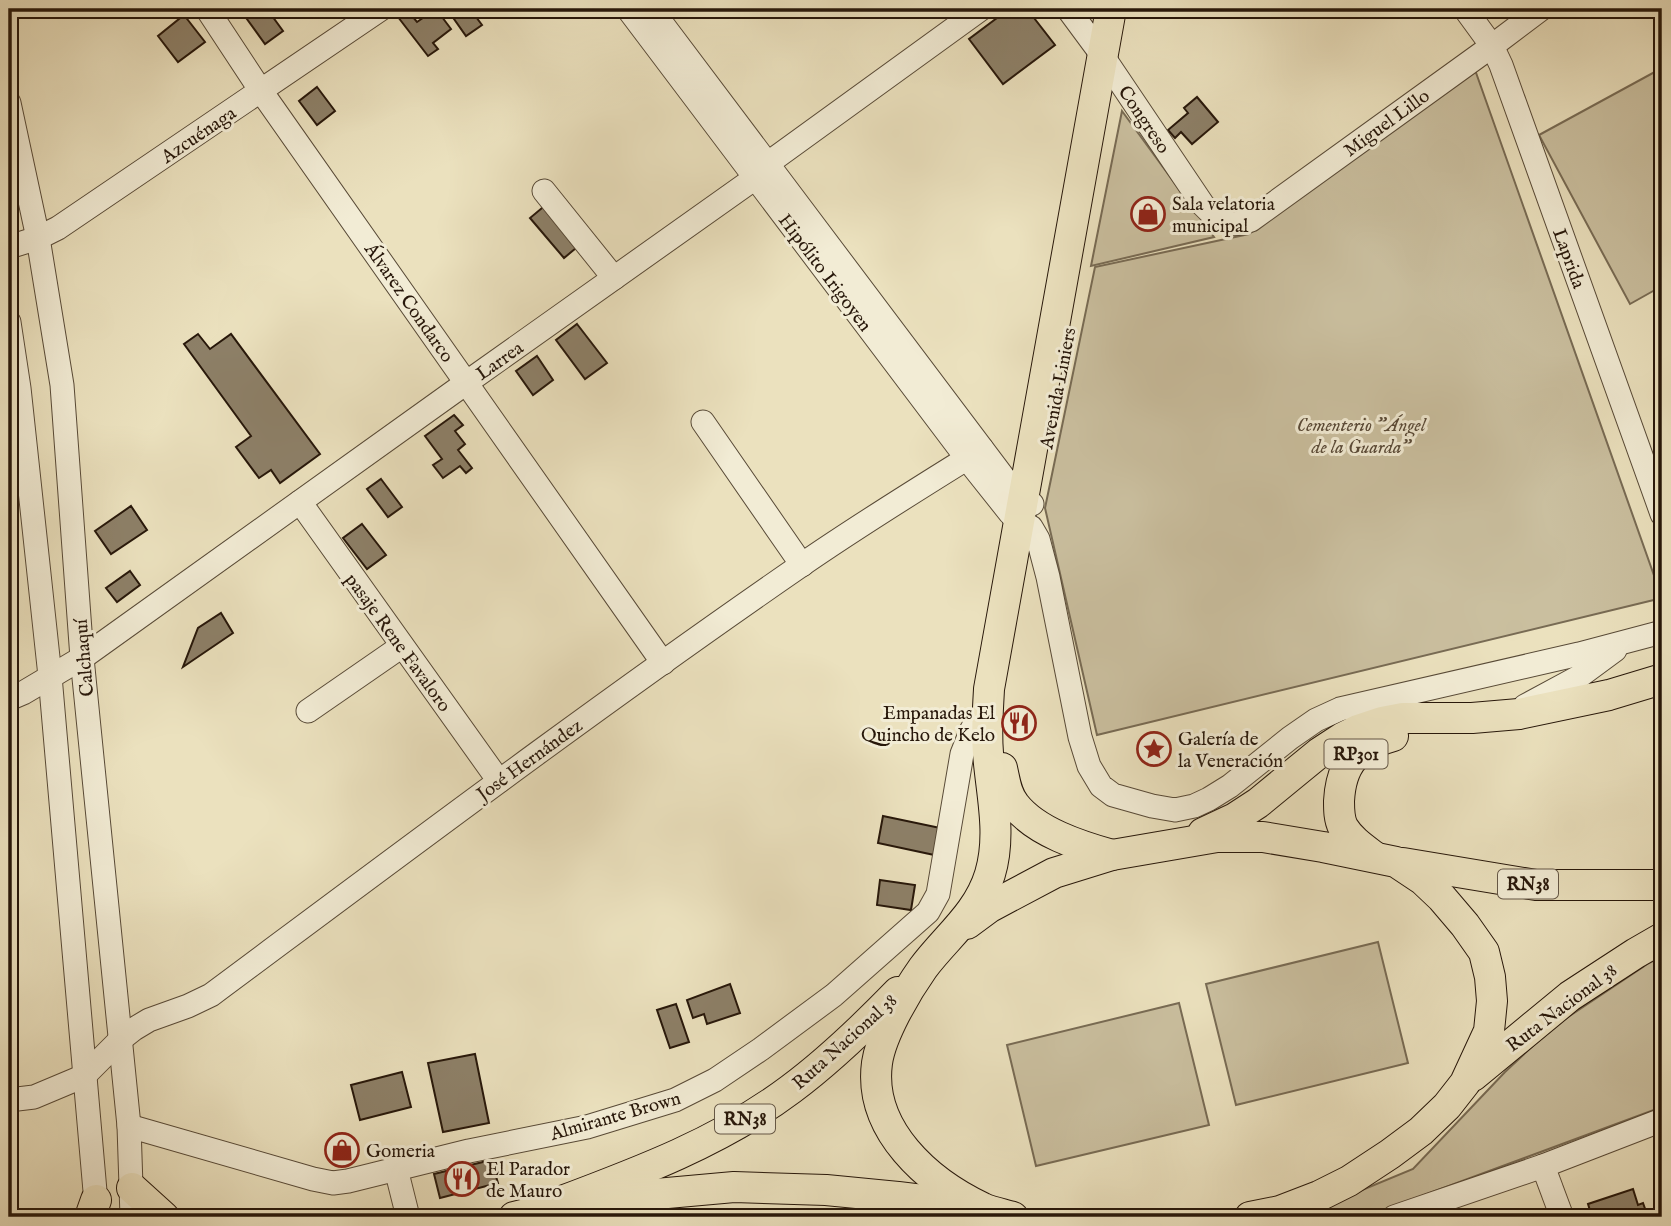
<svg xmlns="http://www.w3.org/2000/svg" width="1671" height="1226" viewBox="0 0 1671 1226" font-family="'IM FELL English',serif">
  <rect width="100%" height="100%" fill="#ebe1be"/>
  <filter id="stains"><feTurbulence type="fractalNoise" baseFrequency=".00286" numOctaves="4"/><feColorMatrix values="0 0 0 0 .2 0 0 0 0 .09 0 0 0 0 .02 0 0 0 .5 -.17"/></filter>
  <radialGradient id="worn" r=".72"><stop offset=".6" stop-color="#630" stop-opacity="0"/><stop offset="1" stop-color="#630" stop-opacity=".3"/></radialGradient>
  <!-- green -->
  <g fill="#cabf9f" stroke="#786b54" stroke-width="2">
    <polygon points="1474,67 1662,598 1097,735 1045,508 1095,267 1249,234"/>
    <polygon points="1662,68 1662,286 1630,304 1539,135"/>
    <polygon points="1122,111 1214,237 1091,266"/>
    <polygon points="1378,942 1408,1063 1236,1105 1206,984"/>
    <polygon points="1662,956 1662,1107 1365,1217 1297,1217 1413,1169 1505,1072 1553,1027 1649,963"/>
    <polygon points="1179,1003 1209,1125 1036,1166 1007,1045"/>
  </g>
  <!-- building -->
  <g fill="#8d8068" stroke="#27170a" stroke-width="2">
    <polygon points="252,9 267,9 283,31 265,44 244,15"/>
    <polygon points="436,9 451,29 433,43 438,49 428,56 398,17 407,10 417,22"/>
    <polygon points="447,9 470,9 482,25 466,36"/>
    <polygon points="1009,9 1027,9 1055,45 1003,84 969,39"/>
    <polygon points="184,15 205,42 178,62 158,36"/>
    <polygon points="317,87 335,111 317,125 299,101"/>
    <polygon points="1197,97 1218,122 1192,144 1181,132 1175,138 1168,130 1188,113 1184,108"/>
    <polygon points="548,203 576,248 564,258 530,218"/>
    <polygon points="577,324 607,363 585,379 556,340"/>
    <polygon points="198,334 210,349 231,334 320,454 280,483 271,470 259,478 236,447 251,436 184,344"/>
    <polygon points="537,356 553,380 533,395 516,371"/>
    <polygon points="454,415 463,425 455,431 465,444 458,450 472,468 466,473 460,466 443,478 433,465 442,459 425,436"/>
    <polygon points="381,479 402,507 388,517 367,489"/>
    <polygon points="131,506 147,530 111,554 95,531"/>
    <polygon points="362,524 386,555 367,569 343,538"/>
    <polygon points="130,571 140,585 117,602 106,588"/>
    <polygon points="221,613 233,633 183,667 198,628"/>
    <polygon points="883,816 945,829 939,856 878,843"/>
    <polygon points="880,880 915,885 911,910 877,905"/>
    <polygon points="730,984 740,1013 707,1024 704,1014 693,1018 687,1000"/>
    <polygon points="676,1004 689,1042 670,1048 657,1010"/>
    <polygon points="475,1054 489,1123 443,1132 428,1063"/>
    <polygon points="402,1072 411,1107 360,1120 351,1085"/>
    <polygon points="491,1160 498,1183 440,1198 434,1174"/>
    <polygon points="1633,1189 1638,1205 1643,1203 1648,1217 1592,1217 1588,1204"/>
  </g>
  <g fill="none" stroke-linecap="round" stroke-linejoin="round">
    <!-- minor casing -->
    <g stroke="#584a37" stroke-width="25">
      <g id="minor">
        <polyline points="207,9 261,91 663,663"/>
        <polyline points="628,9 975,469 1010,513 1019,522 1031,527 1038,539 1048,577 1080,737 1089,766 1101,786 1113,795 1152,806 1175,810 1194,806 1209,799 1230,786 1290,738 1316,720 1340,709 1579,654 1662,632"/>
        <polyline points="651,9 1010,486 1023,499 1032,504"/>
        <path d="M1068,9L1102,55L1203,205C1220,222 1227,229 1251,220L1492,46L1541,9"/>
        <polyline points="1465,9 1492,46 1501,65 1662,514"/>
        <polyline points="9,103 38,238 62,385 82,658 129,1126 132,1217"/>
        <polyline points="544,191 614,278"/>
        <polyline points="9,247 38,238 58,228 381,9"/>
        <polyline points="9,322 19,388 50,676 97,1214"/>
        <polyline points="703,422 802,565"/>
        <polyline points="300,502 499,781"/>
        <polyline points="9,699 23,693 82,658 466,383 755,178 767,164 981,9"/>
        <polyline points="1525,706 1577,678 1615,650"/>
        <polyline points="308,711 402,646"/>
        <path d="M9,1100L34,1097L84,1076L120,1040L134,1029L149,1020L188,1006L211,995C406,850 600,704 800,566C859,525 921,487 982,449"/>
        <polyline points="129,1126 313,1179 333,1183 348,1181 469,1151 587,1127 675,1100 715,1080 761,1049 834,995 928,912 938,894 962,754 972,729 988,718"/>
        <polyline points="1543,1166 1562,1217"/>
        <polyline points="396,1169 408,1217"/>
        <polyline points="602,1201 613,1212 623,1217"/>
        <polyline points="1394,1217 1543,1166 1662,1120"/>
      </g>
    </g>
    <!-- major casing -->
    <g stroke="#27170a" stroke-width="32">
      <g id="major">
        <path d="M1002,768C1005,781 1006,794 1015,805C1036,832 1080,846 1112,855"/>
        <polyline points="1203,833 1235,818 1258,803 1319,753 1342,738 1358,730 1382,722 1403,718 1472,718 1519,714 1609,695 1662,679"/>
        <path d="M1375,857C1363,848 1351,840 1343,827C1339,819 1339,810 1339,801C1341,763 1357,746 1393,736"/>
        <polyline points="1403,863 1536,885 1662,885"/>
        <polyline points="967,924 990,907 1054,873 1112,855 1217,837 1263,837 1323,847 1396,862 1423,880 1442,898 1465,925 1484,952 1490,977 1492,1001 1489,1031 1465,1083 1447,1106 1421,1131 1390,1154 1349,1181 1319,1196 1280,1211 1250,1217"/>
        <polyline points="1473,1076 1570,996 1636,953 1662,938"/>
        <polyline points="132,1188 164,1217"/>
        <polyline points="593,1202 634,1196 734,1187 826,1190 898,1197 972,1206"/>
        <polyline points="90,1217 96,1200"/>
        <path d="M514,1217L530,1213C620,1179 714,1147 791,1089C830,1060 864,1027 898,992"/>
        <path d="M1013,1217C1003,1214 992,1212 983,1208C928,1182 868,1130 877,1063C881,1035 906,992 923,968C946,937 978,914 990,874C1002,834 991,793 988,753C986,731 988,710 989,689L1111,9"/>
      </g>
    </g>
    <!-- minor -->
    <use href="#minor" stroke="#f2ecd5" stroke-width="23"/>
    <!-- major -->
    <use href="#major" stroke="#ebe1be" stroke-width="30"/>
  </g>
  <!-- icons -->
  <defs>
    <g id="shop-ring" transform="scale(1.75)"><circle r="9.5" fill="#f2ecd5" stroke="#8f2418" stroke-width="1.5"/><path d="M-5-2.5h2.3a2.7 3.5 0 0 1 5.4 0H5L5.5 6h-11ZM-1.5-2.5h3a1.5 2.3 0 0 0-3 0Z" fill="#8f2418"/></g>
    <g id="restaurant-ring" transform="scale(1.75)"><circle r="9.5" fill="#f2ecd5" stroke="#8f2418" stroke-width="1.5"/><path d="M-5-6h1v4h1v-4h1v4h1v-4h1v5L-1.5 .5V6h-2V.5L-5-1ZM5-6V6H3V1.5H1.5Q1.5-4 5-6Z" fill="#8f2418"/></g>
    <g id="sight-ring" transform="scale(1.75)"><circle r="9.5" fill="#f2ecd5" stroke="#8f2418" stroke-width="1.5"/><path d="M0-6L1.8-2.2L6-1.7L2.9 1.2L3.7 5.4L0 3.3L-3.7 5.4L-2.9 1.2L-6-1.7L-1.8-2.2Z" fill="#8f2418"/></g>
  </defs>
  <g fill-rule="evenodd">
    <use href="#shop-ring" x="1148" y="214"/>
    <use href="#restaurant-ring" x="1019" y="723"/>
    <use href="#sight-ring" x="1154" y="749"/>
    <use href="#shop-ring" x="342" y="1150"/>
    <use href="#restaurant-ring" x="462" y="1179"/>
  </g>
  <g text-anchor="middle" stroke-width="6" stroke-linejoin="round" paint-order="stroke">
    <!-- shield labels -->
    <g fill="#f2ecd5" stroke="#645747" stroke-width="2">
      <rect x="1324.5" y="739.5" width="63" height="29" rx="5"/>
      <rect x="1498" y="869.5" width="60" height="29" rx="5"/>
      <rect x="715" y="1104.5" width="60" height="29" rx="5"/>
    </g>
    <g font-size="18" font-weight="bold" fill="#27170a">
      <text x="1356" y="760">RP301</text>
      <text x="1528" y="890">RN38</text>
      <text x="745" y="1125">RN38</text>
    </g>
    <!-- street labels -->
    <g font-size="19" fill="#27170a" stroke="#f2ecd5">
      <text transform="translate(1145 119) rotate(56)" y="7">Congreso</text>
      <text transform="translate(1386 122) rotate(-36)" y="7">Miguel Lillo</text>
      <text transform="translate(198 134) rotate(-34)" y="7">Azcuénaga</text>
      <text transform="translate(1570 258) rotate(70)" y="7">Laprida</text>
      <text transform="translate(826 272) rotate(53)" y="7">Hipólito Irigoyen</text>
      <text transform="translate(410 302) rotate(55)" y="7">Álvarez Condarco</text>
      <text transform="translate(499 360) rotate(-35)" y="7">Larrea</text>
      <text transform="translate(1057 388) rotate(-79)" y="7">Avenida Liniers</text>
      <text transform="translate(399 642) rotate(54)" y="7">pasaje Rene Favaloro</text>
      <text transform="translate(83 658) rotate(-95)" y="7">Calchaquí</text>
      <text transform="translate(529 759) rotate(-36)" y="7">José Hernández</text>
      <text transform="translate(1561 1007) rotate(-37)" y="7">Ruta Nacional 38</text>
      <text transform="translate(844 1041) rotate(-42)" y="7">Ruta Nacional 38</text>
      <text transform="translate(615 1115) rotate(-16)" y="7">Almirante Brown</text>
    </g>
    <!-- poi labels -->
    <g font-size="19" fill="#27170a" stroke="#f2ecd5" text-anchor="start">
      <text x="1172" y="210">Sala velatoria<tspan x="1172" dy="22">municipal</tspan></text>
      <text x="995" y="719" text-anchor="end">Empanadas El<tspan x="995" dy="22">Quincho de Kelo</tspan></text>
      <text x="1178" y="745">Galería de<tspan x="1178" dy="22">la Veneración</tspan></text>
      <text x="366" y="1157">Gomeria</text>
      <text x="486" y="1175">El Parador<tspan x="486" dy="22">de Mauro</tspan></text>
    </g>
    <!-- park labels -->
    <g font-size="19" font-style="italic" fill="#584937" stroke="#f2ecd5">
      <text x="1361" y="431">Cementerio "Ángel<tspan x="1361" dy="22">de la Guarda"</tspan></text>
    </g>
  </g>
  <!-- margin -->
  <rect width="1671" height="1226" fill="none" stroke="#ebe1be" stroke-width="35"/>
  <rect x="10" y="10" width="1650" height="1205" fill="none" stroke="#27170a" stroke-width="3.5"/>
  <rect x="18" y="18" width="1636" height="1191" fill="none" stroke="#27170a" stroke-width="2"/>
  <rect width="100%" height="100%" filter="url(#stains)"/>
  <rect width="100%" height="100%" fill="url(#worn)"/>
</svg>
